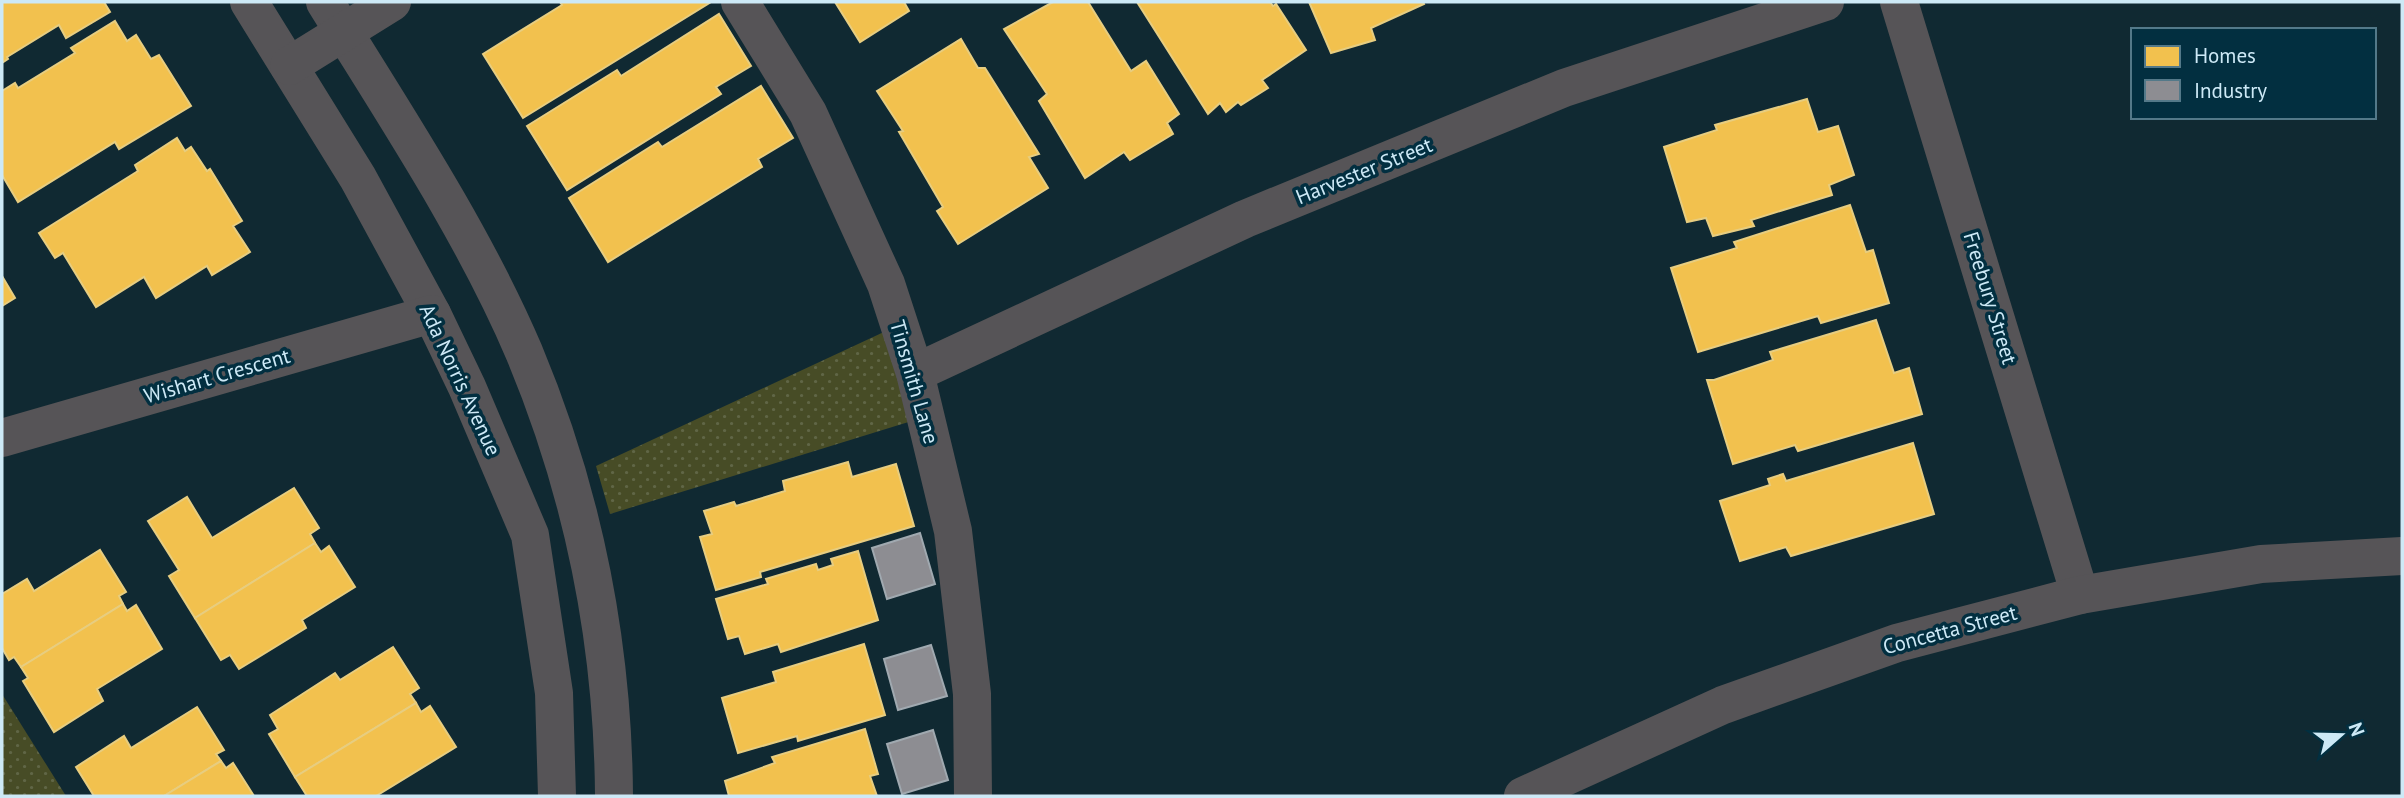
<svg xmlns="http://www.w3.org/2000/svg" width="2404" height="798" viewBox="0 0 2404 798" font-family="'PT Sans',sans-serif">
  <defs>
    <pattern id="park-dots" width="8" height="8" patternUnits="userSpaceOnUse" patternTransform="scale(1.75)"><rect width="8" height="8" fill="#474c26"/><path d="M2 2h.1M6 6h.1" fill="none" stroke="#606646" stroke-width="1.8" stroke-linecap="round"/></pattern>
  </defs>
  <rect width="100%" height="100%" fill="#102932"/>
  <!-- park -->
  <g fill="url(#park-dots)">
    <polygon points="886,331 915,420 610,514 596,466"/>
    <polygon points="2,694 66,796 2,796"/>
  </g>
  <!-- homes -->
  <g fill="#f2c14e" stroke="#e7cd80" stroke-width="2">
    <polygon points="2,2 104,2 110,12 66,38 59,25 7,57 8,59 2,63"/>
    <polygon points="560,2 711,2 523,118 483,54 562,5"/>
    <polygon points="835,2 904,2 909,11 860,42"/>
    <polygon points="1053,2 1088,2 1131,71 1146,61 1179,114 1167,123 1173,134 1130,160 1124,152 1085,178 1039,101 1047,94 1004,29"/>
    <polygon points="1137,2 1270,2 1273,6 1276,4 1306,50 1262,80 1268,88 1241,105 1238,102 1226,112 1220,103 1208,114"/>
    <polygon points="1309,2 1423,2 1424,4 1371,28 1375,40 1331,53"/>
    <polygon points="719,14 751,66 716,87 721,94 567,190 527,126 617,70 621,76"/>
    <polygon points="115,21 127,41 136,35 151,59 159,55 191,106 119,149 115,142 18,202 2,175 2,91 15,83 18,88 75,53 71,48"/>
    <polygon points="961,39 978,68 985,68 1039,154 1029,157 1048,188 958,244 937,211 943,207 899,132 903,131 877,91"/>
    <polygon points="761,86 793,138 758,159 762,167 608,262 569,198 658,142 662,147"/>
    <polygon points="1807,99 1818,132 1838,126 1854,175 1829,185 1832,195 1751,220 1754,226 1713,236 1706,218 1687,222 1664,147 1717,130 1715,125"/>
    <polygon points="177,138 185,151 191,147 207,171 210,169 242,221 233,226 250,252 212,275 207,266 156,298 144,277 96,307 63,253 55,258 39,233 138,171 135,165"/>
    <polygon points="1850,205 1866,252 1873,250 1889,303 1821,323 1818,316 1698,352 1671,268 1737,248 1734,242"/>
    <polygon points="2,276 15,298 2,306"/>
    <polygon points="1876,320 1894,373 1909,368 1922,414 1798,451 1795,445 1733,464 1707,380 1714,380 1773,360 1770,352"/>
    <polygon points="1913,443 1934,514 1791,556 1786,547 1740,561 1720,501 1770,485 1768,479 1783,474 1786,481"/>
    <polygon points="848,462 852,477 896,464 914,526 760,572 761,577 716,590 700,537 712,534 704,511 734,502 736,506 785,491 783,481"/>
    <polygon points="294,488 319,528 310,534 315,543 195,618 169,576 179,570 148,521 187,497 212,538"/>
    <polygon points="315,543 321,552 329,546 355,587 302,620 306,628 239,669 230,655 221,660 195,618"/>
    <polygon points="100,550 126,592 119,596 123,604 21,667 14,657 9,660 2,648 2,594 27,579 34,591"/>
    <polygon points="858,551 878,620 781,652 778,644 745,654 739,636 728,639 716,599 768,584 766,579 816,564 818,570 833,565 831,559"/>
    <polygon points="123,604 127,611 136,605 162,649 97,689 103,701 54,732 23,681 28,678 21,667"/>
    <polygon points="864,644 885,715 798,741 797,736 738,753 722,698 776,682 773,672"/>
    <polygon points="393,647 419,688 410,694 416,703 295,777 269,734 278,729 270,715 335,673 340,680"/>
    <polygon points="416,703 421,712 430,706 456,747 376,796 307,796 295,777"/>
    <polygon points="197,707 224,750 216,754 221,761 164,796 94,796 76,767 124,736 131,748"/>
    <polygon points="865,729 878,774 870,776 877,796 729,796 725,781 775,763 772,757"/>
    <polygon points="221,761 226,768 233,763 254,796 164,796"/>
  </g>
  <!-- industry -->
  <g fill="#8d8d92" stroke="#a0a9b0" stroke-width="2">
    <polygon points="920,533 935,584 887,599 872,548"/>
    <polygon points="931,645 947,696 898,710 884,659"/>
    <polygon points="933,730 948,780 902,794 887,744"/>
  </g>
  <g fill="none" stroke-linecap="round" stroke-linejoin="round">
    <!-- street -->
    <g stroke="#565457" stroke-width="38">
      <polyline points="249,2 358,178 432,314 467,387 530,535 554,693 557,796"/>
      <path d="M325,2C393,112 473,232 524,352C583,493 613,644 614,796"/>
      <polyline points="740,2 808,113 886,284 915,373 953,531 972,694 973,796"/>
      <polyline points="1899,2 2080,595"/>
      <polyline points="289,66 392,2"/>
      <polyline points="915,373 1245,219 1564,88 1825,2"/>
      <polyline points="2,438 432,314"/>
      <polyline points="1523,796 1723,705 1897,643 2080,595 2261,564 2402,556"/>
    </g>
  </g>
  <g text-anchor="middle" stroke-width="7" stroke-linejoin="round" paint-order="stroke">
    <!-- street labels -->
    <g font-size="21" fill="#cde9f6" stroke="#022f40">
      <text transform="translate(1364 171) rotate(-22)" y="7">Harvester Street</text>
      <text transform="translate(1990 298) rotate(73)" y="7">Freebury Street</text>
      <text transform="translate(217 376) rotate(-16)" y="7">Wishart Crescent</text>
      <text transform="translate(460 380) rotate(65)" y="7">Ada Norris Avenue</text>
      <text transform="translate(914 382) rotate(74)" y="7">Tinsmith Lane</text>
      <text transform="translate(1950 630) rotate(-15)" y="7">Concetta Street</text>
    </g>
  </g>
  <!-- border -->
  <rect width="2404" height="798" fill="none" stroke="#cde9f6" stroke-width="7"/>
  <!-- legend -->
  <rect x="2131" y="28" width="245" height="91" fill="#022f40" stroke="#537989" stroke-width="2"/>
  <rect x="2145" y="46" width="35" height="21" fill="#f2c14e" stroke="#537989" stroke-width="2"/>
  <text x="2194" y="63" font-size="21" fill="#cde9f6">Homes</text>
  <rect x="2145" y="80" width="35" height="21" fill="#8d8d92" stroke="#537989" stroke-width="2"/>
  <text x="2194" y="98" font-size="21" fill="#cde9f6">Industry</text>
  <!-- north arrow -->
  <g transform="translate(2341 735) rotate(70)" stroke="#022f40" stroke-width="5" paint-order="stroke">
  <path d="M0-5L12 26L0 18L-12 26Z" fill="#cde9f6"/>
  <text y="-10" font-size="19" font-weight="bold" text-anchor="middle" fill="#cde9f6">N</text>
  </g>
</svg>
